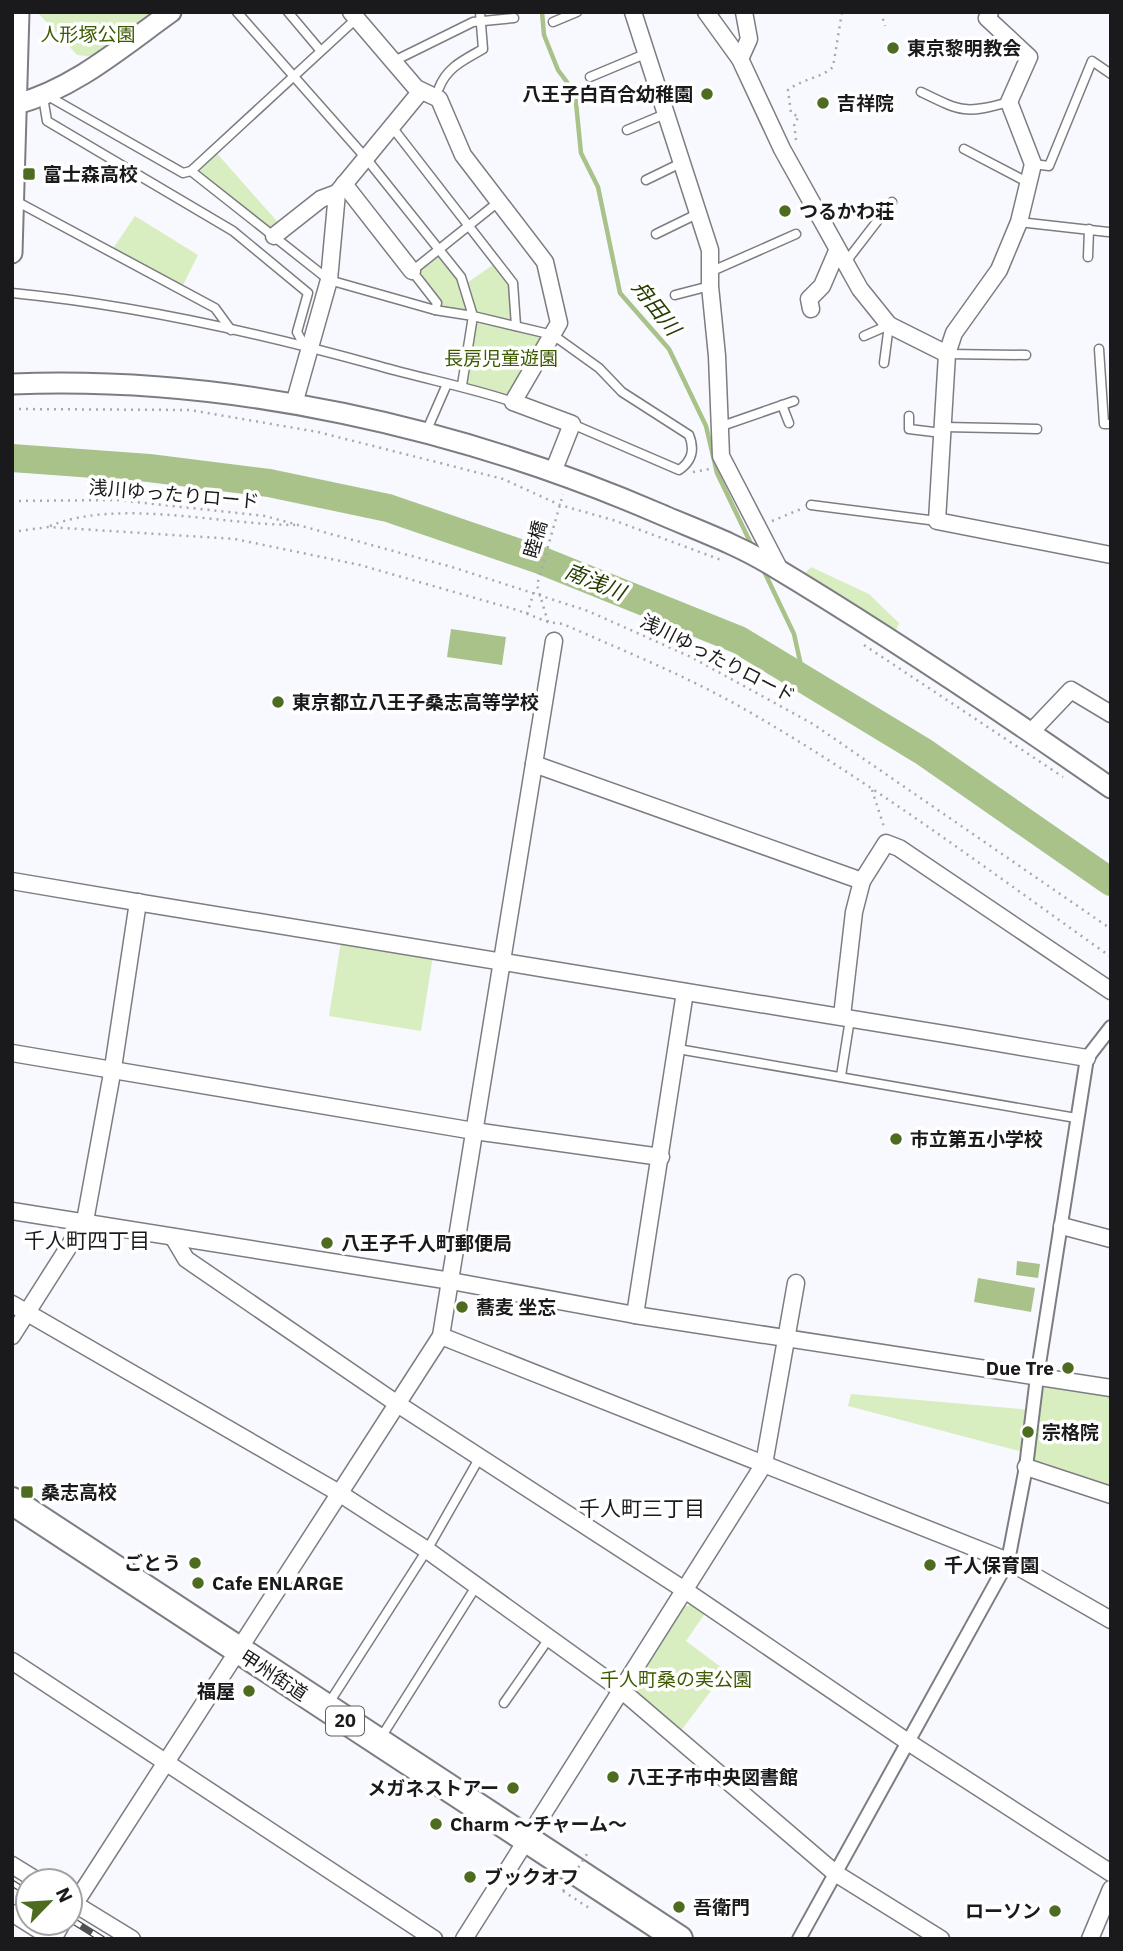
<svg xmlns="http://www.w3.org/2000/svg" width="1123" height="1951" viewBox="0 0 1123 1951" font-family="'IBM Plex Sans','Noto Sans JP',sans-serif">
  <rect width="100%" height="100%" fill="#f8f9fe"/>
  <!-- green -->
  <g fill="#d9eec0">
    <polygon points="37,12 156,12 94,57 77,55"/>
    <polygon points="214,150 283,228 274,236 191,171"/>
    <polygon points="135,216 198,255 181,289 112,250"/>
    <polygon points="440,249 464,285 497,262 513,286 516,326 553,335 513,402 462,385 473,317 435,310 437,303 412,271"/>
    <polygon points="811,567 869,594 899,623 896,630 804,574"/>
    <polygon points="341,941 433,956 421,1031 329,1016"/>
    <polygon points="1035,1385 1111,1396 1111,1495 1026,1467 1027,1453 848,1406 851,1394 1033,1410"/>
    <polygon points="694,1604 706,1612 686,1641 726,1671 680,1732 628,1687 681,1608"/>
  </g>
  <!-- water -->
  <g fill="#a8c28a">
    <polygon points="451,629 506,637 502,665 447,657"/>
    <polygon points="1017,1261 1040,1264 1038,1278 1016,1275"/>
    <polygon points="978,1278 1035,1288 1031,1312 974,1302"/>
  </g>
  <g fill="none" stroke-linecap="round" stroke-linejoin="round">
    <!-- stream -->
    <g stroke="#a8c28a" stroke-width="4.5">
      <polyline points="542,12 544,35 558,70 575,93 581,153 598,187 620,293 669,349 706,426 717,473 753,548"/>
      <polyline points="763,569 794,634 804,679"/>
    </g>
    <!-- river -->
    <polyline stroke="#a8c28a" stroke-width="28" points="12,458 149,468 269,483 388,508 540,560 739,640 924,752 1111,882"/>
    <!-- service casing -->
    <g stroke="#7c7d82" stroke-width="11">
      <g id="service">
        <path d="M237,12L365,157L461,277L473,316L553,335L599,368L622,392L689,435C695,450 692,461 679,470L572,424"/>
        <polyline points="288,12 320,50"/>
        <polyline points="553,22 577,12"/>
        <polyline points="394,61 473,22 514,18"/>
        <polyline points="590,77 645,54"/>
        <path d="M439,88C447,67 464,60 483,49L480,12"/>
        <path d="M921,92C962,112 965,114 1009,102"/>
        <polyline points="48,96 183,173 191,171 329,280 435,310 473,316 462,385"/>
        <polyline points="43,97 47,121 233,231 308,293 297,332 304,345"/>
        <polyline points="392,127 513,283 516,326"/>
        <polyline points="627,130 665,114"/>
        <polyline points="964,149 1029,183"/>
        <polyline points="1033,164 1049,166 1092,61 1111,74"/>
        <polyline points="191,171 357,18"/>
        <polyline points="646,180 681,163"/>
        <polyline points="14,200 215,308 231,330"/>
        <polyline points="1019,222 1108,232"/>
        <polyline points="656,234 699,213"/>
        <polyline points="1088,257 1089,229"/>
        <polyline points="845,263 892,202"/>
        <polyline points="710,272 796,234"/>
        <path d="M12,293C136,305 260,333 379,366C424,379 469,387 513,402"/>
        <polyline points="675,295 710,286"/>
        <polyline points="435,310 437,303 412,271 497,203"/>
        <polyline points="864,336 889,325"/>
        <polyline points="1099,349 1104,424 1111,424"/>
        <polyline points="947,354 1026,355"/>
        <polyline points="884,363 889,325"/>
        <polyline points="782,405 789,423"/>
        <polyline points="909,416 909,429 942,433"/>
        <polyline points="719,427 794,401"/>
        <polyline points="944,427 1037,429"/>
        <polyline points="426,432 447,384"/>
        <polyline points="811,505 937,521"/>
        <polyline points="678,1049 1076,1118"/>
        <polyline points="841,1076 850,1019"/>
        <polyline points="329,1703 427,1550 480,1457"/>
        <polyline points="504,1703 550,1637"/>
        <polyline points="380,1739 477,1585"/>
      </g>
    </g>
    <!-- pedestrian casing -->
    <g stroke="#7c7d82" stroke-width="16">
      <polyline id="pedestrian" points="799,1939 1008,1561 1026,1467 1037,1377 1087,1058 1111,1027"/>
    </g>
    <!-- minor casing -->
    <g stroke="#7c7d82" stroke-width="19">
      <g id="minor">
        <polyline points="351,12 416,88 439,99 463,155 545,262 559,323 513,402 572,424 553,472"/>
        <polyline points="633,12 710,250 710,286 717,356 721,456 781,572"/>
        <polyline points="706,12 740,59 782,149 860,289 889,325 947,354"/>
        <polyline points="990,12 987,18 1029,57 1009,102 1033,164 1019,222 999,270 954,333 947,354 937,521 1111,555"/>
        <polyline points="740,59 749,39 744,12"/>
        <polyline points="344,184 412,271"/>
        <polyline points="274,236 321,199 337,193"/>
        <polyline points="811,309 809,299 822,286 837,251"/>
        <polyline points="294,404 329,280 337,193 421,91"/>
        <polyline points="1030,733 1071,690 1111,714"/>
        <polyline points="534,764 862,881 854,912 842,1016"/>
        <path d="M12,881C370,942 729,997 1087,1058"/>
        <polyline points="862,881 886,843 899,848 1111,991"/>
        <polyline points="12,1053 474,1131 661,1157"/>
        <polyline points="12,1211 451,1281 635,1315 1111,1388"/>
        <polyline points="1062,1226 1111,1239"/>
        <polyline points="173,1237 186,1259 396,1403 686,1591 908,1742 1111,1873"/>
        <polyline points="12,1304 339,1493 427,1550 620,1689 835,1873 941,1939"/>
        <polyline points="635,1315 685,992"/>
        <polyline points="12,1336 85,1221 113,1068 138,902"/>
        <polyline points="441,1336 1008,1561 1111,1620"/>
        <polyline points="1026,1467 1111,1495"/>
        <polyline points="12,1661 434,1939"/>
        <polyline points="12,1865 38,1881"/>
        <polyline points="70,1901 132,1939"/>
        <polyline points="70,1911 441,1336 554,641"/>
        <polyline points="12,1913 53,1939"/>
        <polyline points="53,1939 62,1923"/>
        <polyline points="464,1939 764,1464 796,1283"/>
        <polyline points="1090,1939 1111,1889"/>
      </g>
    </g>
    <!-- tertiary casing -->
    <g stroke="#7c7d82" stroke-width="23">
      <g id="tertiary">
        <path d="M17,104C75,88 122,47 171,12"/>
        <polyline points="12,253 19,12"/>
        <path d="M12,384C230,375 461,428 660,514C697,530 736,544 769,564C886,634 999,710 1111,788"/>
      </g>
    </g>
    <!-- trunk casing -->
    <g stroke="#7c7d82" stroke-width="30">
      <polyline id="trunk" points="12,1501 679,1939"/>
    </g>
    <!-- path -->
    <g stroke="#a8a9ad" stroke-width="2.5" stroke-dasharray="2 5" stroke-linecap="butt">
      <polyline points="881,12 885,26"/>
      <path d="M796,140L794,123L799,117L791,113L788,90C802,79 821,78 833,67L842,12"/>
      <polyline points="12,409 190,410 318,432 503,479 560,505 613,520 724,561"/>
      <polyline points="693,472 710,469"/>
      <polyline points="12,501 116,500 265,516 452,567 588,611 691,657 813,724 1111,929"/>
      <polyline points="772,521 801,509"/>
      <path d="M50,526C118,498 221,525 296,525"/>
      <path d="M12,532L48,527L235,539L360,565L517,610L548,622L563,624C624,651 687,676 746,710C873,783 991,872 1111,957"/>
      <polyline points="527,614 534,592"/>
      <polyline points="548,622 537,585 563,494"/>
      <polyline points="864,645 1063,777"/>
      <polyline points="872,790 884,827"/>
      <polyline points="563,1891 589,1908"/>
    </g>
    <!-- service -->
    <use href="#service" stroke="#fff" stroke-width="8"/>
    <!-- pedestrian -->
    <use href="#pedestrian" stroke="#fff" stroke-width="12"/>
    <!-- minor -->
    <use href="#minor" stroke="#fff" stroke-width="16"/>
    <!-- tertiary -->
    <use href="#tertiary" stroke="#fff" stroke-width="19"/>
    <!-- trunk -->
    <use href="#trunk" stroke="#fff" stroke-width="26"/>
    <!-- rail casing -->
    <g stroke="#4e4f51" stroke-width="7">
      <g id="rail">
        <polyline points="12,1883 28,1893"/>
        <polyline points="70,1919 102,1939"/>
      </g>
    </g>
    <!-- rail -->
    <use href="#rail" stroke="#fff" stroke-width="4.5" stroke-dasharray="13" stroke-linecap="butt"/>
    <!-- path-bridge -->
    <polyline stroke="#a8a9ad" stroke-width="2.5" stroke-dasharray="2 5" stroke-linecap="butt" points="563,1891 587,1854"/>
  </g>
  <!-- markers -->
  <g fill="#4e6c20" stroke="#fff" stroke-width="2.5">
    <circle cx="893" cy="48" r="7"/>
    <circle cx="707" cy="94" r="7"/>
    <circle cx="823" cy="103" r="7"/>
    <rect x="22" y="167" width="14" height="14" rx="3.5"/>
    <circle cx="785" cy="211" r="7"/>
    <circle cx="278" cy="702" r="7"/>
    <circle cx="896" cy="1139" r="7"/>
    <circle cx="327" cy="1243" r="7"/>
    <circle cx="462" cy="1307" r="7"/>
    <circle cx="1068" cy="1368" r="7"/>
    <circle cx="1028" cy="1432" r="7"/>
    <rect x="20" y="1485" width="14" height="14" rx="3.5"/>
    <circle cx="195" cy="1563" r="7"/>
    <circle cx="930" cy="1565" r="7"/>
    <circle cx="198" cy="1583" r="7"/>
    <circle cx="249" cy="1691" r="7"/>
    <circle cx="613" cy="1777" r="7"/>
    <circle cx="513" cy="1788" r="7"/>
    <circle cx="436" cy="1824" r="7"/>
    <circle cx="470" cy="1877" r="7"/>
    <circle cx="679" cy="1907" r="7"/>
    <circle cx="1055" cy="1911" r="7"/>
  </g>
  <g text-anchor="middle" stroke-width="7" stroke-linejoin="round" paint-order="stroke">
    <!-- shield labels -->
    <rect fill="#fff" stroke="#5f5f60" stroke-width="2" x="326" y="1706.5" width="38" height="29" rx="5"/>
    <g font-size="18" font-weight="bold" fill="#1a1a1c">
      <text x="345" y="1727">20</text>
    </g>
    <!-- park labels -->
    <g font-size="19" fill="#3d5a02" stroke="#fff">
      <text x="88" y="41">人形塚公園</text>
      <text x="501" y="365">長房児童遊園</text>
      <text x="676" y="1686">千人町桑の実公園</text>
    </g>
    <!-- poi labels -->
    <g font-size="19" font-weight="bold" fill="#1a1a1c" stroke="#fff" text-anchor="start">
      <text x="907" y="55">東京黎明教会</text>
      <text x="693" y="101" text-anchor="end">八王子白百合幼稚園</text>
      <text x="837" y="110">吉祥院</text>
      <text x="43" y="181">富士森高校</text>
      <text x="799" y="218">つるかわ荘</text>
      <text x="292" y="709">東京都立八王子桑志高等学校</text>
      <text x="910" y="1146">市立第五小学校</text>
      <text x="341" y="1250">八王子千人町郵便局</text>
      <text x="476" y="1314">蕎麦 坐忘</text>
      <text x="1054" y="1375" text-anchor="end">Due Tre</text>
      <text x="1042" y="1439">宗格院</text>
      <text x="41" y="1499">桑志高校</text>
      <text x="181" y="1570" text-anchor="end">ごとう</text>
      <text x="944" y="1572">千人保育園</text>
      <text x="212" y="1590">Cafe ENLARGE</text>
      <text x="235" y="1698" text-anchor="end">福屋</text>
      <text x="627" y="1784">八王子市中央図書館</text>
      <text x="499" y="1795" text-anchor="end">メガネストアー</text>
      <text x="450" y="1831">Charm ～チャーム～</text>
      <text x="484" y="1884">ブックオフ</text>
      <text x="693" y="1914">吾衛門</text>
      <text x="1041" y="1918" text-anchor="end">ローソン</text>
    </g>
    <!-- street labels -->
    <g font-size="19" fill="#1a1a1c" stroke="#fff">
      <text transform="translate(174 494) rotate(5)" y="7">浅川ゆったりロード</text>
      <text transform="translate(535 539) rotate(-74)" y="7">睦橋</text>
      <text transform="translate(718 658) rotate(27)" y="7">浅川ゆったりロード</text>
      <text transform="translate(274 1675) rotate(33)" y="7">甲州街道</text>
    </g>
    <!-- water labels -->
    <g font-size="21" font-style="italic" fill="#273c00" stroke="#fff">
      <text transform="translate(656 308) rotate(52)" y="7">舟田川</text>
      <text transform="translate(595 582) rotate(22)" y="7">南浅川</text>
    </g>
    <!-- neighbourhood labels -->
    <g font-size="21" fill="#1a1a1c" stroke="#fff">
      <text x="87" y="1248">千人町四丁目</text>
      <text x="642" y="1516">千人町三丁目</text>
    </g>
  </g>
  <!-- border -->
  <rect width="1123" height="1951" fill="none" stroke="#1a1a1c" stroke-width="28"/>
  <!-- north arrow -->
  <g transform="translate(49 1902) rotate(65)"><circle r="33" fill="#ffffff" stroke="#a3a3a4" stroke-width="2"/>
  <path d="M0-5L12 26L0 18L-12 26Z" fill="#4e6c20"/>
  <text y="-10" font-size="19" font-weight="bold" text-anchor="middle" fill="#1a1a1c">N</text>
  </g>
</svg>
